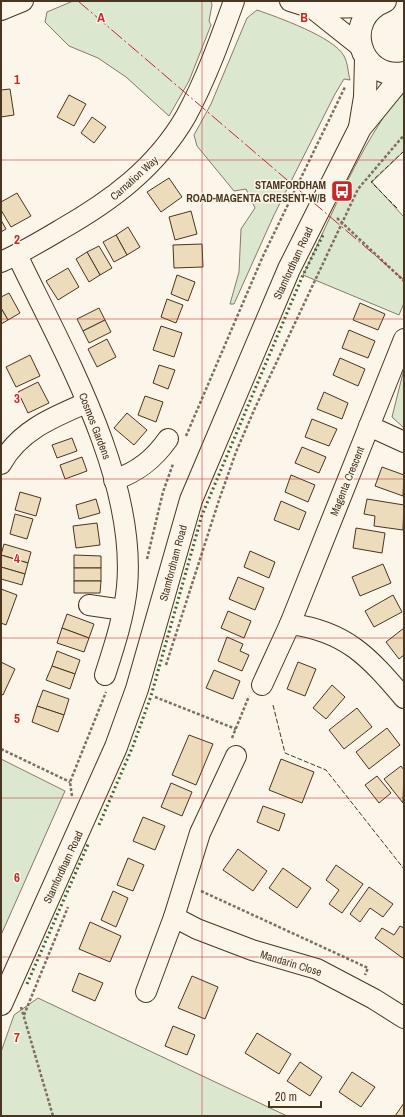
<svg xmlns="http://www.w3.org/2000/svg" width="405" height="1117" viewBox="0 0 405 1117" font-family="'Archivo Narrow',sans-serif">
  <rect width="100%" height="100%" fill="#fbf6e9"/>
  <!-- green -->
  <g fill="#dce7d0" stroke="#887966">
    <polygon points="73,1 211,1 212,5 209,21 211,25 189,81 169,116 126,77 98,58 69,46 45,22 47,12"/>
    <path d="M257,10C277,17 334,37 344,56C348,63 348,73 350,80L344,79L335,94L274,215L234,304H230L239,272L241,229L255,208L246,189L234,191L197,146L194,135L211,104L247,18Z"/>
    <path d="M404,89V151L372,182L404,217V303L399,315L303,275C333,213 360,144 404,89Z"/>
    <polygon points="404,369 404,428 392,417"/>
    <polygon points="1,759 65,791 1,935"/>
    <polygon points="38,998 287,1116 1,1116 1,1052 14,1015"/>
  </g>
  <!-- building -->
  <g fill="#ecdcbc" stroke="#4a3520">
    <polygon points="10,89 14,115 1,117 1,90"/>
    <polygon points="69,95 86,104 74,126 57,117"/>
    <polygon points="92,117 106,127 94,143 81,133"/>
    <polygon points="169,178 182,197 161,212 147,192"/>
    <polygon points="17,193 31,216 11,227 1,210 1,202"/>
    <polygon points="191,211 197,234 175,240 169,217"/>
    <polygon points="1,220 6,229 1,232"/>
    <polygon points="128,227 140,247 127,255 116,235"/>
    <polygon points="116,235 127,255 114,262 103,242"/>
    <polygon points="202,244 203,267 174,268 173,245"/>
    <polygon points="99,246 112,268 100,275 87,252"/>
    <polygon points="87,252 100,275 89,282 76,259"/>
    <polygon points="68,268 79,287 58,300 46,281"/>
    <polygon points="177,275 195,282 188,301 171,294"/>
    <polygon points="9,293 20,313 8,320 1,308 1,297"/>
    <polygon points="167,299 183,305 176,323 161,317"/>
    <polygon points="360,303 385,314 378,330 353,320"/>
    <polygon points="1,308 8,320 1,324"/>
    <polygon points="99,308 105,320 83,331 77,319"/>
    <polygon points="105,320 111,332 89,343 83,331"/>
    <polygon points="161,326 182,333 174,357 153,350"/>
    <polygon points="349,330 375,341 368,358 342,348"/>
    <polygon points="107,339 116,357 97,367 88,349"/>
    <polygon points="30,355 40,376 16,387 6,367"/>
    <polygon points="340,358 365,369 358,386 333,375"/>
    <polygon points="159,365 175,370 168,389 153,383"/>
    <polygon points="38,382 49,403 28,413 18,392"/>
    <polygon points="324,392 348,403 342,419 317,409"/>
    <polygon points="145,396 163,402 156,422 138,415"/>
    <polygon points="127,413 147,430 134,445 114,428"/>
    <polygon points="312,419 337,429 329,446 305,437"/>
    <polygon points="72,438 77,451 57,458 52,445"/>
    <polygon points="302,447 326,457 319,473 295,463"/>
    <polygon points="82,457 87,471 65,479 60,465"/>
    <polygon points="382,467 404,475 403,496 375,486"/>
    <polygon points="291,475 315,485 308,502 285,492"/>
    <polygon points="20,492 41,498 36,516 15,510"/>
    <polygon points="96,499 100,513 79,519 76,505"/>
    <polygon points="367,499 404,505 403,530 374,526 375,516 364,514"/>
    <polygon points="281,501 306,512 299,530 274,520"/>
    <polygon points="15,514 33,519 27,539 10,534"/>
    <polygon points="97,523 100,545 76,548 73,526"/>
    <polygon points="356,528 385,533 382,553 353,548"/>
    <polygon points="4,544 31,552 28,563 1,555"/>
    <polygon points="250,551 275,562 269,578 244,567"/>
    <polygon points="1,555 28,563 25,574 1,567"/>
    <polygon points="74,555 101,556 101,568 74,568"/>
    <polygon points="383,564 391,583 360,596 352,577"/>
    <polygon points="1,567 25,574 22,585 1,579"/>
    <rect x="74" y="568" width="27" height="13"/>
    <polygon points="238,577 264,588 255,610 229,599"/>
    <polygon points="74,581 101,581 100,593 74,593"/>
    <polygon points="1,589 17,595 6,625 1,623"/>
    <polygon points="393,595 402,612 374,627 365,611"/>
    <polygon points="228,611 251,621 244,638 221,628"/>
    <polygon points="67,614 94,624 89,638 62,628"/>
    <polygon points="62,628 89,638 84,652 57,643"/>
    <polygon points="404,628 404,655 399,659 386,642"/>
    <polygon points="227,637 243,644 240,651 249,655 242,671 218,661"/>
    <polygon points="57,651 80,660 75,674 52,666"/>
    <polygon points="1,662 15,669 3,695 1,694"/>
    <polygon points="298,662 316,669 305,696 287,689"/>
    <polygon points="52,666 75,674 70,689 46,680"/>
    <polygon points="214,670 240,681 233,699 206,688"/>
    <polygon points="332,685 345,697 326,719 313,708"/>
    <polygon points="43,690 69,699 64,715 37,706"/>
    <polygon points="37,706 64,715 58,732 32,722"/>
    <polygon points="357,708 372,727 344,749 329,730"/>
    <polygon points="387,728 400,745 369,769 356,752"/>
    <polygon points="189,735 213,744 196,785 172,775"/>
    <polygon points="281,759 314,772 302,803 269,790"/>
    <polygon points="401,766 404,770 403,803 384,779"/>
    <polygon points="377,776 391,793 379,803 365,785"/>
    <polygon points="171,783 192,792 182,816 161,807"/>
    <polygon points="263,806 285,814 279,831 257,822"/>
    <polygon points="143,817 165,826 155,850 133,841"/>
    <polygon points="238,849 267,871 253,891 223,870"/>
    <polygon points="128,858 144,865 133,891 117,885"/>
    <polygon points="336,865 363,884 342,913 329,904 339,890 326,880"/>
    <polygon points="283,868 311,888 297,908 269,888"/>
    <polygon points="369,887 393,904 383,917 370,908 360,922 350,914"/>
    <polygon points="113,891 128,898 116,927 101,920"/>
    <polygon points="90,922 121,936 110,962 79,949"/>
    <polygon points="400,926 404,928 404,959 375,938 382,928 394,935"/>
    <polygon points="79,973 103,983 95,1001 72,991"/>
    <polygon points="192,976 218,987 205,1019 178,1008"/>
    <polygon points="173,1026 195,1035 187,1055 165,1046"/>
    <polygon points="257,1033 291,1054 279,1074 245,1053"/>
    <polygon points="300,1062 322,1077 310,1096 287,1081"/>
    <polygon points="352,1072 375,1087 361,1107 339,1092"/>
    <polygon points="404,1103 404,1116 395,1116"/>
  </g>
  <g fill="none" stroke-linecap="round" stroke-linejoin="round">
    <!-- minor casing -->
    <g stroke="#4a3520" stroke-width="22">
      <g id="minor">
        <polyline points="290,1 312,8 373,7"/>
        <polyline points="312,8 361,47"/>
        <polyline points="1,10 23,1"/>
        <path d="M17,255C63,351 137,478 127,587C124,617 114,647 105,675"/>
        <path d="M1,262C21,253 40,242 60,230C111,201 156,168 186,116C206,79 220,40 234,1"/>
        <polyline points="369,426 404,442"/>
        <path d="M1,464C19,431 53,417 86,403"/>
        <path d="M114,480C138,472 154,459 168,439"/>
        <polyline points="89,605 123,610"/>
        <polyline points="290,624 404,339"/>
        <path d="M262,685L290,624C346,631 369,657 404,698"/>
        <polyline points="174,917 200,833 236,756"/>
        <polyline points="146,992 174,917 197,929 252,950 317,969 374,999 404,1018"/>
      </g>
    </g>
    <!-- major casing -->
    <g stroke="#4a3520" stroke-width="24">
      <g id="major">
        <path d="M385,1C341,18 359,81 404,73"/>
        <polyline points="360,127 365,97 366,58"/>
        <polyline points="1,1004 116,747 137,689 191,500 289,269 360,128 404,74"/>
      </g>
    </g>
    <!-- path -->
    <g stroke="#7f6f5c" stroke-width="2.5" stroke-dasharray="3 2" stroke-linecap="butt">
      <polyline points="337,218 404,281"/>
      <polyline points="186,436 263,256 345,87"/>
      <polyline points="147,559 163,492 173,464"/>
      <polyline points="166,665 219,500 236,452 255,408 358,189 404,135"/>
      <polyline points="155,697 236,729"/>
      <polyline points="232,738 249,696"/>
      <polyline points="1,749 70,782"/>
      <polyline points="72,796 70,782 106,692"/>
      <polyline points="201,891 368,968 365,975"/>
      <polyline points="21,1007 53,1116"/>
      <polyline points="24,1015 68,907"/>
    </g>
    <!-- minor -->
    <use href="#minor" stroke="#fbf6e9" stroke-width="20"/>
    <!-- major -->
    <use href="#major" stroke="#fbf6e9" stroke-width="22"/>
    <!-- hedge -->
    <g stroke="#436837" stroke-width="3" stroke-dasharray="2 3" stroke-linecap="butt">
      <polyline points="99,825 133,746 151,696 202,515 303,275 323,235"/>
      <polyline points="27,984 89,842"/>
    </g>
    <!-- fence -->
    <g stroke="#4a3520" stroke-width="1" stroke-dasharray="5 2" stroke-linecap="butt">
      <polyline points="397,208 371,182 404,151"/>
      <polyline points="273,705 285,753 326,770 404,869"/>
    </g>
    <!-- power -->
    <polyline stroke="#c62828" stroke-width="1" stroke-dasharray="14 3 2 3" stroke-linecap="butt" points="78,1 404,280"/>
  </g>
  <!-- grid -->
  <path fill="none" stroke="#c62828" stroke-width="1" stroke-opacity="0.55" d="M202,1V1116M1,160H404M1,319H404M1,479H404M1,638H404M1,798H404M1,957H404"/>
  <!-- icons -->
  <defs>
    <g id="bus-square" transform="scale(1.15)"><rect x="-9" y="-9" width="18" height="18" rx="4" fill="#c62828" stroke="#fbf6e9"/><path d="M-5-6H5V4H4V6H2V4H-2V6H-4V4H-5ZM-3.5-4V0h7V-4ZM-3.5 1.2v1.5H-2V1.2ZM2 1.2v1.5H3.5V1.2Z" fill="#fff"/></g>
  </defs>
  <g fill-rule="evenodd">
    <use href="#bus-square" x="342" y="191"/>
  </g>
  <g text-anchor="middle" stroke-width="3" stroke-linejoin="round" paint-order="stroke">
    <!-- street labels -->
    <g font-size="11" fill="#4a3520" stroke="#fbf6e9">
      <text transform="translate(134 178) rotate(-42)" y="4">Carnation Way</text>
      <text transform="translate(293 263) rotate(-65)" y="4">Stamfordham Road</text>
      <text transform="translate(95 426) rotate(69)" y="4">Cosmos Gardens</text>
      <text transform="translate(347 481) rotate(-68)" y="4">Magenta Crescent</text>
      <text transform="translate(173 563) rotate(-75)" y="4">Stamfordham Road</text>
      <text transform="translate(63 867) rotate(-65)" y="4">Stamfordham Road</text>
      <text transform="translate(291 963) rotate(17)" y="4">Mandarin Close</text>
    </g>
    <!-- poi labels -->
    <g font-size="11" font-weight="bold" fill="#4a3520" stroke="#fbf6e9" text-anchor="end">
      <text x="326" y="189">STAMFORDHAM<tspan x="326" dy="13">ROAD-MAGENTA CRESENT-W/B</tspan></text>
    </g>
  </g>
  <g font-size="13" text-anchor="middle" font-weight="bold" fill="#c62828" stroke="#fbf6e9" stroke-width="3" stroke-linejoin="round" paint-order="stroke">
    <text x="101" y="22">A</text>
    <text x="304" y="22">B</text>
    <text x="17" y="84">1</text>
    <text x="17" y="244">2</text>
    <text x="17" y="403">3</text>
    <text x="17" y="563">4</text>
    <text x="17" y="723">5</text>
    <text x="17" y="882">6</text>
    <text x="17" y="1042">7</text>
  </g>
  <!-- border -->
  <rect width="405" height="1117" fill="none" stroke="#4a3520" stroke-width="4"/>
  <!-- scale -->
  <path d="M269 1101v6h52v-6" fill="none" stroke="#4a3520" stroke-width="2"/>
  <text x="275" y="1101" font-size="12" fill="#4a3520" stroke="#fbf6e9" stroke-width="3" paint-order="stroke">20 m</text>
</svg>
